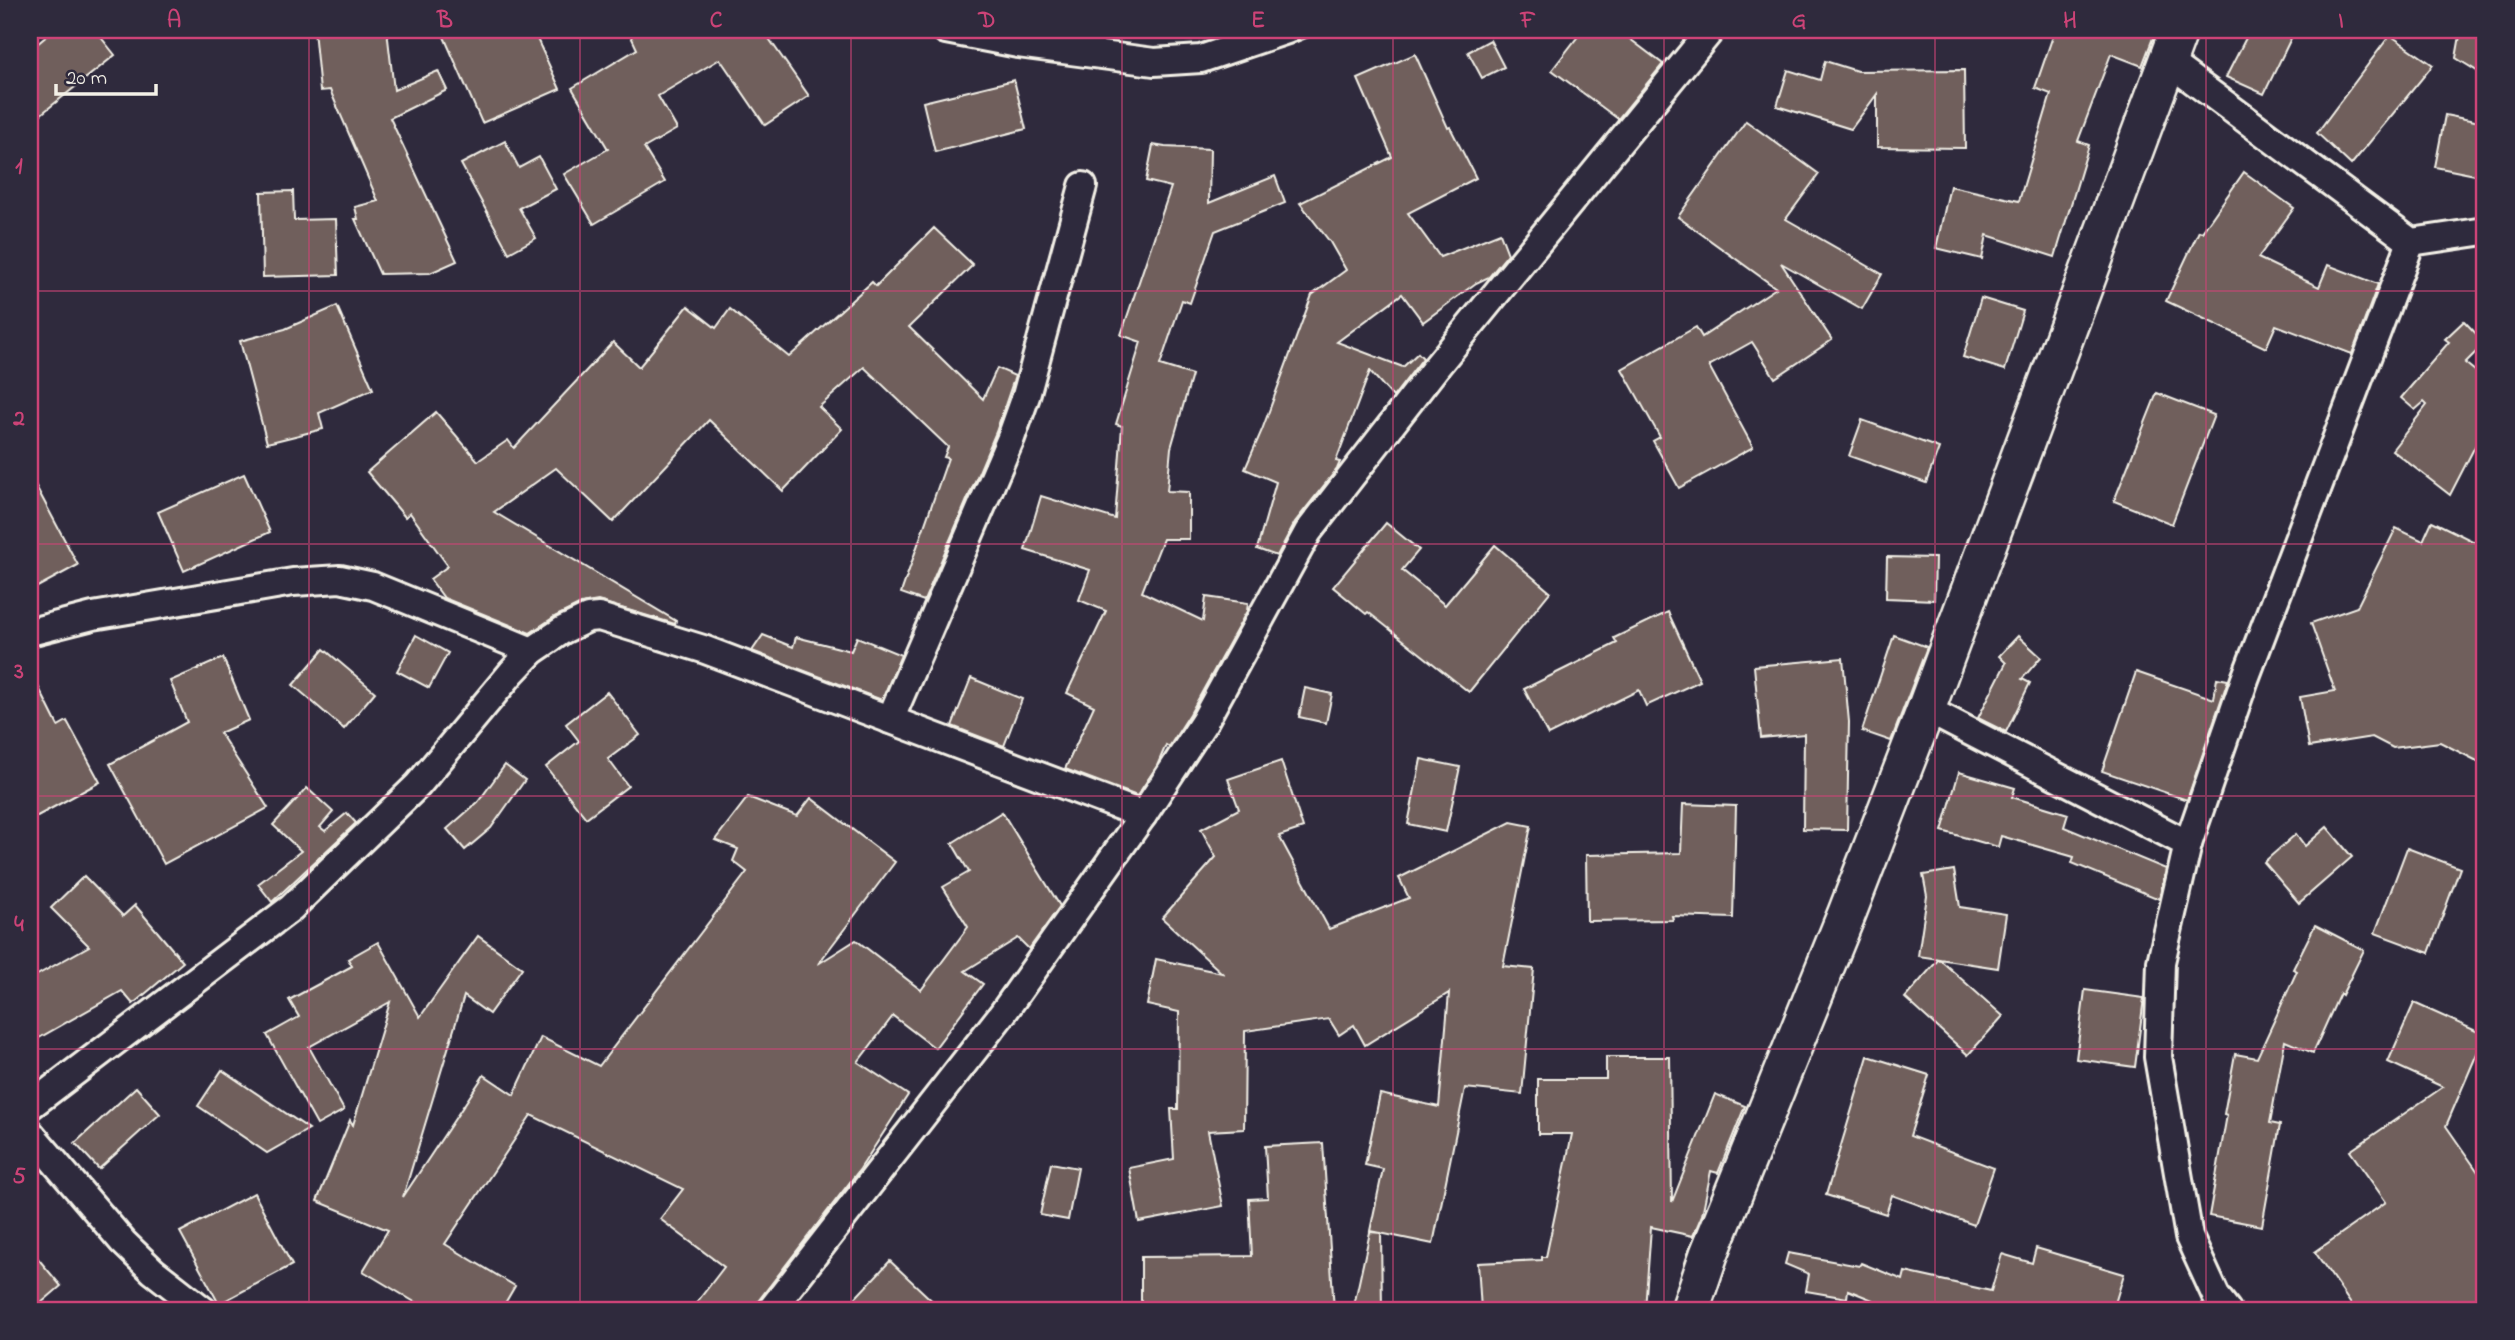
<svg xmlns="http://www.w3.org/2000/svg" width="2515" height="1340" viewBox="0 0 2515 1340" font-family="'Indie Flower',sans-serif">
  <rect width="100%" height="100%" fill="#2f2a3d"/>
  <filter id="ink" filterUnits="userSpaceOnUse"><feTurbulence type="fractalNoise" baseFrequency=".0143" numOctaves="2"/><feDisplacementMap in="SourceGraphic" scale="14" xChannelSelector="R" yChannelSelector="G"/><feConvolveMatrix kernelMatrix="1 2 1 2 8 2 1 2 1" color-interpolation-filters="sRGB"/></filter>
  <g filter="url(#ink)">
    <!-- building -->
    <g fill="#6f5f5c" stroke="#f4f1e8" stroke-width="2">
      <polygon points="54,30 95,30 115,55 30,123 30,50"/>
      <polygon points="314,30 387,30 394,90 438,71 447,90 390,118 457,261 430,273 380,274 355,219 358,219 355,207 378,201 330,90 320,91"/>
      <polygon points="441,30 533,30 560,89 482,123"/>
      <polygon points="628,30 763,30 809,96 765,125 720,59 658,96 677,129 644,148 665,182 594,224 564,174 608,149 572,88 637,49"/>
      <polygon points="1302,30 1323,30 1323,31 1297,42"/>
      <polygon points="1583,30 1618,30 1663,64 1618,119 1552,70"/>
      <polygon points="2055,30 2156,30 2142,66 2111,54 2078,141 2089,145 2055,257 1987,235 1982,259 1936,248 1950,186 2019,201 2051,94 2035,88"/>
      <polygon points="2250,30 2295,30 2264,94 2226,77"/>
      <polygon points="2461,30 2485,30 2485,76 2456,58"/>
      <polygon points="2390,35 2433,65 2351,165 2317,133"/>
      <polygon points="1490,40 1504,67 1482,78 1468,52"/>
      <polygon points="1415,54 1448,128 1450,127 1476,178 1408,213 1440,257 1500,233 1508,254 1489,277 1476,283 1423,322 1402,294 1337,342 1403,367 1418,353 1423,358 1393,397 1370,371 1336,461 1340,462 1337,469 1295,522 1277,556 1257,549 1276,482 1245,469 1262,430 1312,295 1346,270 1330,242 1300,203 1392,157 1358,79"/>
      <polygon points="1825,61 1857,71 1964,70 1965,148 1877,147 1877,94 1851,129 1777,106 1788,70 1820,80"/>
      <polygon points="1014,80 1026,129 935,152 923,102"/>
      <polygon points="2445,115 2485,123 2485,177 2435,167"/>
      <polygon points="1746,121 1819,174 1786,219 1882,274 1862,309 1781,263 1832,340 1775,378 1752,342 1709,366 1753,447 1679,488 1653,441 1660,437 1622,369 1696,327 1702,337 1776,288 1678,217"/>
      <polygon points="505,141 519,168 539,157 556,189 519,208 536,238 509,253 461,164"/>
      <polygon points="1153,145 1165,147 1210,149 1209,203 1275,176 1285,203 1215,231 1190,303 1182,300 1160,365 1192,375 1171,448 1167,491 1189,492 1189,539 1163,539 1142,592 1203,621 1206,597 1248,603 1247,611 1190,714 1169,747 1166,745 1157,766 1137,796 1065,769 1094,706 1067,693 1106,611 1079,600 1090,570 1025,550 1041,496 1115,519 1122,426 1116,424 1141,342 1121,335 1171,187 1146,181"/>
      <polygon points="2244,172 2294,208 2258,258 2319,287 2328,265 2378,284 2352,354 2276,325 2266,348 2166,301 2199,231 2202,232"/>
      <polygon points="293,191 294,220 336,219 338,275 263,277 261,192"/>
      <polygon points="934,228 973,265 909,327 983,399 997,368 1015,376 996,432 924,601 901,593 948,458 944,457 948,447 864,367 819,407 842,429 783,491 709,420 613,522 556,468 494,512 676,621 675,624 598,601 581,604 554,617 530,633 444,598 430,579 448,566 410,513 405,517 367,472 436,412 478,461 508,440 514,448 613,342 639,367 688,306 716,328 730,309 789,357 872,282 876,286"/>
      <polygon points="1981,298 2023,311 2005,370 1963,357"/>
      <polygon points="337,306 373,389 319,413 323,429 267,443 240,341 285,329"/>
      <polygon points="2464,321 2485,343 2465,363 2485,379 2485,427 2450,495 2392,450 2427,405 2424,402 2415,410 2401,398 2449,342 2445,339"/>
      <polygon points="2157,393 2214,415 2172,524 2114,501"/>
      <polygon points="1862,420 1939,448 1926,483 1849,456"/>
      <polygon points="244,474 270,532 184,571 158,512"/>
      <polygon points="30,475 78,565 30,591"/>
      <polygon points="2432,521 2485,547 2485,765 2440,742 2393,748 2372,737 2309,747 2300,697 2335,691 2311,623 2357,607 2396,528 2423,541"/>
      <polygon points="1386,523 1419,550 1402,570 1445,605 1495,545 1550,592 1469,692 1368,612 1366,614 1333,587"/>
      <polygon points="1887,557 1935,558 1934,600 1886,598"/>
      <polygon points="1668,612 1700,681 1646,706 1639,690 1548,735 1524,689 1617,643 1614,638"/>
      <polygon points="416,635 448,653 429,688 397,671"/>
      <polygon points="763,635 793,647 796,637 851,651 857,637 901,655 882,700 752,651"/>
      <polygon points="1894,635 1927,647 1891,741 1862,731"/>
      <polygon points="2018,636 2041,657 2022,679 2030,683 2006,732 1978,718 2006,663 1999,656"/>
      <polygon points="324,649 375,692 344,729 293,685"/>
      <polygon points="223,658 249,720 220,733 268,808 164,864 110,764 187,722 170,681"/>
      <polygon points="1843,658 1849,722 1847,830 1803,829 1804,734 1761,738 1754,666"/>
      <polygon points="30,670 58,726 67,721 100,782 30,820"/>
      <polygon points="2136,672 2214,699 2217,678 2228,680 2187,800 2102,771"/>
      <polygon points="971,678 1022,699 1004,746 952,726"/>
      <polygon points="1305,688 1332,694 1326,723 1299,717"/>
      <polygon points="607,692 640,735 608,759 628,786 586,818 546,767 579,741 566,724"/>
      <polygon points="1421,759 1460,767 1446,832 1408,824"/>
      <polygon points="1281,761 1303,828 1279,836 1329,929 1409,898 1399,878 1511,822 1531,826 1503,966 1534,969 1522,1094 1465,1088 1433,1244 1370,1231 1383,1169 1365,1165 1380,1094 1439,1107 1449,993 1365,1045 1354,1025 1339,1035 1329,1019 1245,1031 1244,1129 1208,1131 1223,1206 1139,1222 1129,1168 1174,1159 1171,1109 1178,1109 1179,1012 1147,1005 1156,959 1222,973 1162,918 1216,857 1201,829 1239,809 1228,779"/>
      <polygon points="505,765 525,780 491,828 465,850 447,829 478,802"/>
      <polygon points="1959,772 2015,788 2012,797 2068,814 2064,827 2166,869 2159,899 2072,863 2074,857 2001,836 1998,847 1942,831"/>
      <polygon points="307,788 333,812 320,827 325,831 347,813 356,823 272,902 258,884 301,851 273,825"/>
      <polygon points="748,797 797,816 811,798 895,862 818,964 856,940 921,990 968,927 943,887 969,872 952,843 1002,812 1060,906 1029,949 1018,938 965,971 983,984 935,1048 893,1016 858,1062 908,1095 860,1169 759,1300 756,1310 691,1310 724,1267 660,1219 683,1189 531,1115 445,1244 515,1286 501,1310 428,1310 363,1271 388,1230 317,1201 350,1120 353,1125 390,1002 309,1047 344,1110 317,1125 267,1035 299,1017 289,1000 352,966 348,959 378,942 420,1017 478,936 522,968 489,1014 464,996 403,1197 484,1075 514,1095 541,1037 599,1066 747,872 733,861 738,849 715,840"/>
      <polygon points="1683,804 1736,806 1733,918 1672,916 1673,920 1587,921 1586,855 1681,853"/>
      <polygon points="2327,827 2352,857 2299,903 2264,862 2296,834 2305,846"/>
      <polygon points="2407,848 2460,868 2429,953 2375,933"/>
      <polygon points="1954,870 1960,907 2006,914 1998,968 1939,959 2003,1016 1968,1055 1905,998 1939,959 1918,956 1927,896 1923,875"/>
      <polygon points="84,876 123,916 135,905 183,962 133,1004 122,991 30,1043 30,979 89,946 51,908"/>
      <polygon points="2315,925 2364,950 2342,995 2340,993 2313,1053 2285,1041 2270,1123 2280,1125 2262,1226 2209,1216 2227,1115 2224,1114 2235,1054 2257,1058 2297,971 2293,969"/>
      <polygon points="2085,990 2144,998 2135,1067 2076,1059"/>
      <polygon points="2414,1003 2485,1035 2446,1126 2485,1182 2485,1310 2355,1310 2315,1252 2386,1202 2350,1151 2443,1087 2388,1062"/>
      <polygon points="1868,1056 1929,1075 1910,1136 1994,1168 1974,1225 1892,1195 1886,1214 1826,1195"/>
      <polygon points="1606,1057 1670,1057 1672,1202 1715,1094 1745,1106 1718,1173 1711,1171 1702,1215 1693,1236 1651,1227 1645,1310 1481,1310 1478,1263 1542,1260 1542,1257 1546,1257 1572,1134 1538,1134 1538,1079 1606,1079"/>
      <polygon points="222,1070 309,1129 267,1153 198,1106"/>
      <polygon points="136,1087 160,1114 99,1169 75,1143"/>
      <polygon points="1323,1143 1334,1310 1141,1310 1141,1257 1252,1256 1249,1199 1268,1198 1265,1146"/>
      <polygon points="1051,1163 1078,1168 1068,1220 1040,1215"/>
      <polygon points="254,1193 292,1265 219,1304 180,1232"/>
      <polygon points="1370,1232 1381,1233 1382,1310 1353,1310"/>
      <polygon points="2036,1248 2124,1274 2113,1310 1910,1310 1880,1303 1848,1290 1847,1298 1806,1291 1809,1274 1785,1264 1788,1253 1859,1266 1861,1263 1903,1280 1905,1272 1991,1291 2002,1254 2032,1263"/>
      <polygon points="30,1249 61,1286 33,1310 30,1310"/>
      <polygon points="890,1261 942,1310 844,1310"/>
    </g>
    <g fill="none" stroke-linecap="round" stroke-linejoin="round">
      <!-- street casing -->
      <g stroke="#f4f1e8" stroke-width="32">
        <g id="street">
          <polyline points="946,30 1018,44 1154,62 1201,59 1287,30"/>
          <polyline points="2167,61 2411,242 2485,231"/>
          <polyline points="30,632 93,616 293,582 340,579 373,586 532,651"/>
          <polyline points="1926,709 2188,844"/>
          <polyline points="890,720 1011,438 1026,396 1083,186"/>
          <polyline points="30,1106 291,908 418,785 512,672 532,651 563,630 588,618 599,617 703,649 1143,815"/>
          <polyline points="30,1133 123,1242 153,1271 203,1310"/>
          <polyline points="771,1310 1003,1013 1143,815 1204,722 1308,532 1437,366 1711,30"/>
          <polyline points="2227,1310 2216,1296 2189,1237 2158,1057 2161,962 2188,844 2245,679 2411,242"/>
        </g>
      </g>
      <!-- secondary casing -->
      <g stroke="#f4f1e8" stroke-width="42">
        <polyline id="secondary" points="1690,1310 1709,1254 1847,913 1926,709 2179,30"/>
      </g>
      <!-- street -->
      <use href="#street" stroke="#2f2a3d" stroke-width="26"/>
      <!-- secondary -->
      <use href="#secondary" stroke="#2f2a3d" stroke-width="37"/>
    </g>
  </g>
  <!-- grid -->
  <path fill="none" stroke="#cc4377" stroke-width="2" stroke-opacity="0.55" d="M309,30V1310M580,30V1310M851,30V1310M1122,30V1310M1393,30V1310M1664,30V1310M1935,30V1310M2206,30V1310M30,291H2485M30,544H2485M30,796H2485M30,1049H2485"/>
  <!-- margin -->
  <rect width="2515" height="1340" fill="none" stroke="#2f2a3d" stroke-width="77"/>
  <!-- scale -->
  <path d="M56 84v10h100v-10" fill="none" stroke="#f4f1e8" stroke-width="3.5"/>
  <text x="66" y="84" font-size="21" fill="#f4f1e8" stroke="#2f2a3d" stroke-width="5" paint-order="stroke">20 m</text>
  <rect x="38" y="38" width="2438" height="1264" fill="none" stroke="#cc4377" stroke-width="2.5"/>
  <g font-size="23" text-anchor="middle" font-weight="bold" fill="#cc4377">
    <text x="174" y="27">A</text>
    <text x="445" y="27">B</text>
    <text x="716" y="27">C</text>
    <text x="987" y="27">D</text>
    <text x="1258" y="27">E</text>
    <text x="1528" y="27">F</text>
    <text x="1799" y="27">G</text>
    <text x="2070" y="27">H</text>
    <text x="2341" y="27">I</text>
    <text x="19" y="173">1</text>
    <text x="19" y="425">2</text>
    <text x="19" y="678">3</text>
    <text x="19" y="931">4</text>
    <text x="19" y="1183">5</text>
  </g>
</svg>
